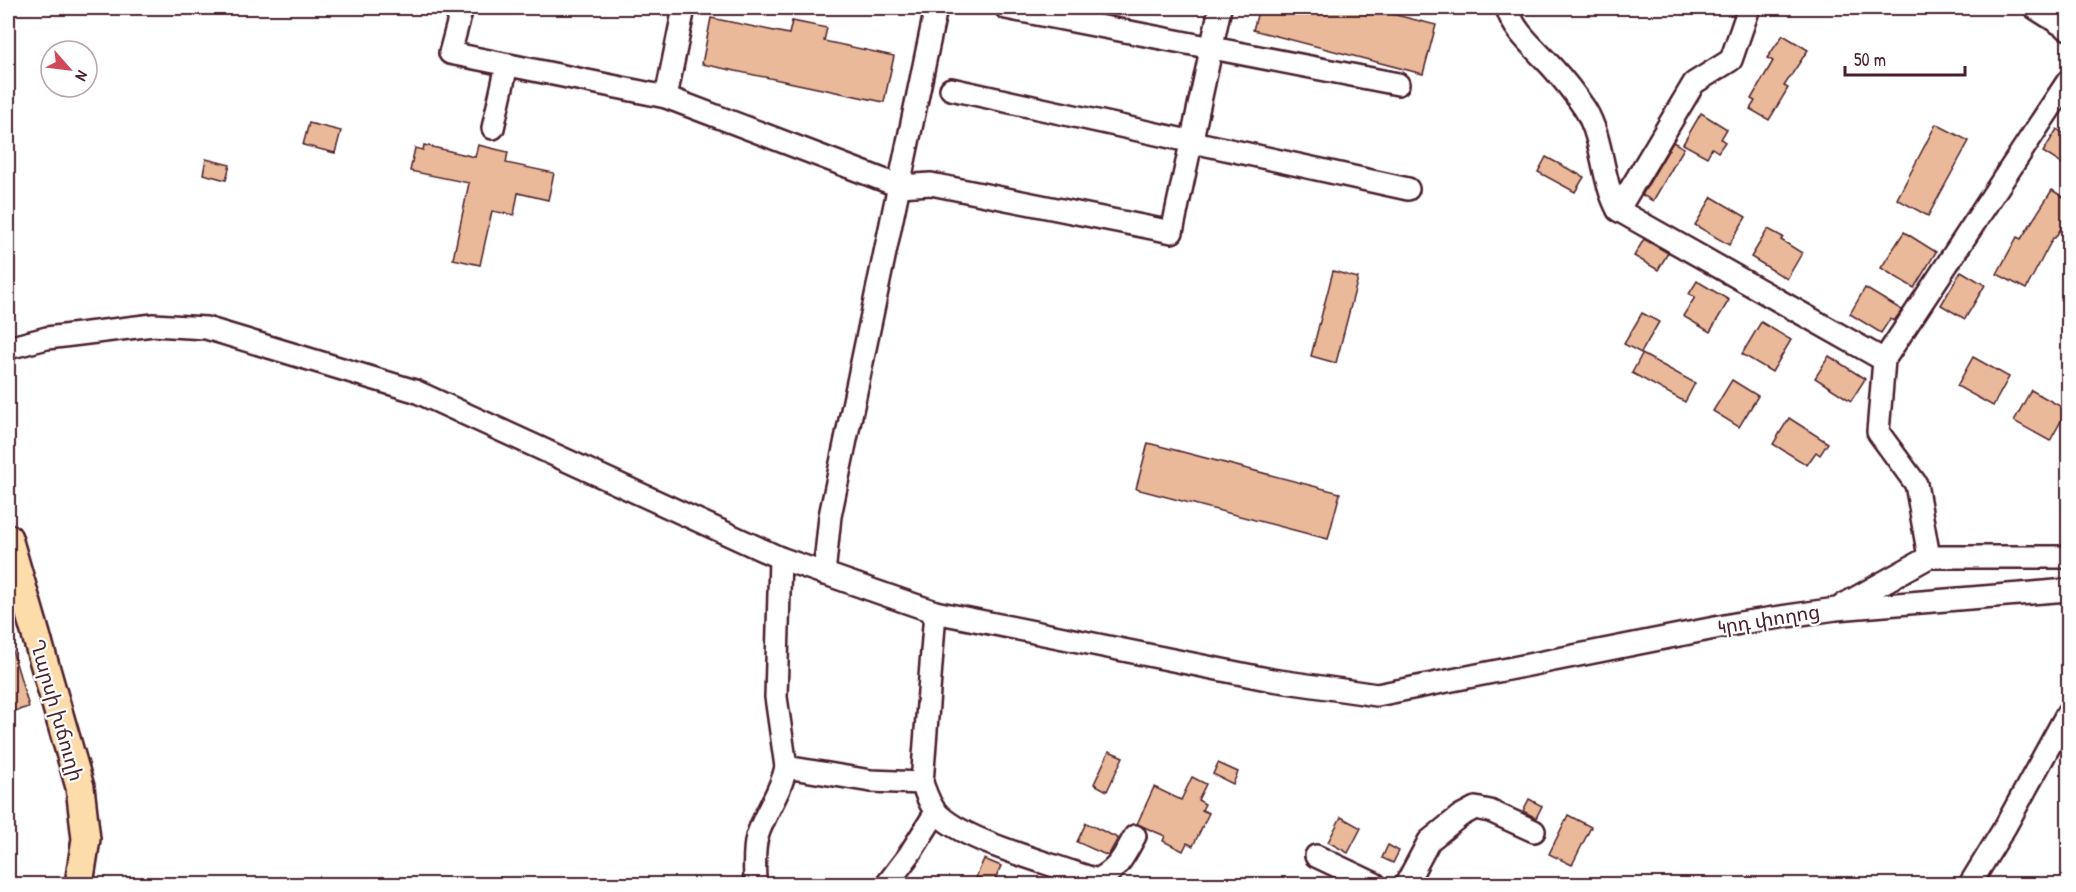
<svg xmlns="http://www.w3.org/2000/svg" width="2076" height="892" viewBox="0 0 2076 892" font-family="'Patrick Hand','Noto Sans Armenian',sans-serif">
  <rect width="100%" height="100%" fill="#fff"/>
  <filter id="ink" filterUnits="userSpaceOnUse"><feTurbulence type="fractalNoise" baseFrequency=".0167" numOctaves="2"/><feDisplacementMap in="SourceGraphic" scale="12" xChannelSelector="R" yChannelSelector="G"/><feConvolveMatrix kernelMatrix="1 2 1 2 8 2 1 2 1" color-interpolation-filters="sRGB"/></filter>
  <g filter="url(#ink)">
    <!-- building -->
    <g fill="#e9b999" stroke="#4a1f2b" stroke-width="1.5">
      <polygon points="1259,8 1368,8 1436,25 1423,74 1253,30"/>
      <polygon points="711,18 789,34 792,21 827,28 824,41 894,56 884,102 702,64"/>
      <polygon points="1783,35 1808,50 1784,86 1788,88 1769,120 1750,109 1755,101 1751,99 1773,61 1767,58"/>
      <polygon points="1701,113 1727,129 1721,139 1725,142 1718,152 1712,148 1707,157 1683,144"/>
      <polygon points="309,123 341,131 335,153 303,145"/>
      <polygon points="1936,124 1969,141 1928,216 1897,199"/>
      <polygon points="2057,129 2068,137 2068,168 2043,152"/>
      <polygon points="1673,142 1684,148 1653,201 1642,195"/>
      <polygon points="424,145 475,157 478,145 508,152 506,163 554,173 548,200 518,193 514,215 492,211 480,265 453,259 469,183 410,171 415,148 423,150"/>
      <polygon points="1546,157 1584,177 1575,192 1538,172"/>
      <polygon points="206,159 230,165 226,180 203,174"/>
      <polygon points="2052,190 2068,200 2068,217 2055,238 2053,238 2026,289 1997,274 2017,237 2021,239"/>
      <polygon points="1712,197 1746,217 1729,245 1695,225"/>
      <polygon points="1768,229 1783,237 1781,240 1802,253 1787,279 1751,257"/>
      <polygon points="1904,232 1936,252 1914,288 1881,268"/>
      <polygon points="1644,239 1668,253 1658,270 1634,256"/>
      <polygon points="1333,271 1358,278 1336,363 1311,356"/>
      <polygon points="1961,271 1985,285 1965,319 1941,305"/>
      <polygon points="1697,281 1729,300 1710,332 1683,316 1695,297 1689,294"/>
      <polygon points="1865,288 1902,310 1894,321 1890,319 1881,333 1850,314"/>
      <polygon points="1642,313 1659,322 1641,353 1624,344"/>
      <polygon points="1761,322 1791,340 1772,372 1742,354"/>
      <polygon points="1642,354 1695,383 1685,402 1632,373"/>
      <polygon points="1829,356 1865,379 1851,401 1815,378"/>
      <polygon points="1973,357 2009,377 1993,406 1957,386"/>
      <polygon points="1732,380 1758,396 1739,427 1713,411"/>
      <polygon points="2031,390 2067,410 2050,441 2014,421"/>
      <polygon points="1789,418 1828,443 1820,455 1816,452 1807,465 1773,444"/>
      <polygon points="1148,443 1340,493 1328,539 1136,489"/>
      <polygon points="11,646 29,707 11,712 8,699 8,647"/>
      <polygon points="1109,751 1123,757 1107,791 1094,784"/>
      <polygon points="1218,763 1238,772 1233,784 1213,774"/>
      <polygon points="1192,777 1206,784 1198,800 1205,804 1202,810 1209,813 1193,846 1187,843 1183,851 1163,841 1165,836 1137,824 1154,787 1181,800"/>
      <polygon points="1529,799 1542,806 1536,818 1523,811"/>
      <polygon points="1568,815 1591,827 1572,865 1549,854"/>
      <polygon points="1341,817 1361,828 1348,853 1328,842"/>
      <polygon points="1086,823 1118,838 1108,856 1077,842"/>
      <polygon points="1388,845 1399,851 1393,863 1382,858"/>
      <polygon points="984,859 1001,866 993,884 976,877"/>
    </g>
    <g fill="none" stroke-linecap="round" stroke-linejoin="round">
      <!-- minor casing -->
      <g stroke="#4a1f2b" stroke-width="26">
        <g id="minor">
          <polyline points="462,8 450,53 666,97 899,186 931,184 1172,232 1220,8"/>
          <polyline points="1006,8 1398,84"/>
          <path d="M1507,8C1514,32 1534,47 1551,66C1563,79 1575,94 1585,109C1604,140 1601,179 1618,210"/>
          <polyline points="1749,8 1731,60 1694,83 1618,210 1884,360"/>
          <polyline points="2035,8 2068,29"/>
          <polyline points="2068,81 1884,360 1878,432 1916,484 1929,557 2068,557"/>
          <polyline points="951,89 1408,189"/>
          <polyline points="666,97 684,8"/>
          <polyline points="493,128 507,65"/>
          <polyline points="8,348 47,338 153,325 206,328 415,391 780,558 935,612 1272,680 1377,695 1740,623 1836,609 2068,590"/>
          <polyline points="824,574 830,516 936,8"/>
          <polyline points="1843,605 1929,557"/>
          <path d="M935,612L922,783C926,793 929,804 936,812C960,839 1036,859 1072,872V884"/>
          <polyline points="786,767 871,781 922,783"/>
          <polyline points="1316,856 1375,884"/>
          <path d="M1072,872L1097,880C1119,869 1123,857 1135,836"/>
          <path d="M755,884C755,869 753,852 757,837C764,813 781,793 786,767L776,697L780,558"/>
          <polyline points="887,884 909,855 936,812"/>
          <polyline points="1406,884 1429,841 1460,816 1475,808 1490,811 1534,831"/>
          <polyline points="1970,884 2005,827 2068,712"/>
        </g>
      </g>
      <!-- major casing -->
      <g stroke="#4a1f2b" stroke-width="32">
        <polyline id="major" points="8,538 80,787 86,839 79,884"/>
      </g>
      <!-- minor -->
      <use href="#minor" stroke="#fff" stroke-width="21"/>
      <!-- major -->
      <use href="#major" stroke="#fddcac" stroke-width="27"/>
    </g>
  </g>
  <g text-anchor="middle" stroke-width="4.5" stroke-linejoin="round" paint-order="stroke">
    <!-- street labels -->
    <g font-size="20" fill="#4a1f2b" stroke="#fff">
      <text transform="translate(1769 619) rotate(-9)" y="7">4րդ փողոց</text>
      <text transform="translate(57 710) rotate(74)" y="7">Ղարսի խճուղի</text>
    </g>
  </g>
  <!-- margin -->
  <rect width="2076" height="892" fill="none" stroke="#fff" stroke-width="30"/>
  <rect x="15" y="15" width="2046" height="862" fill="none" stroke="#4a1f2b" stroke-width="2" filter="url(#ink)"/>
  <!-- north arrow -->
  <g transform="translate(69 69) rotate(118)"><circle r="28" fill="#ffffff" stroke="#b7a5aa" stroke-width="1.5"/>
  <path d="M0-4.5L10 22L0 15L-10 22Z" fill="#d1495b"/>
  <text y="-9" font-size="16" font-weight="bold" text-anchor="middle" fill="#4a1f2b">N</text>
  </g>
  <!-- scale -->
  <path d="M1845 66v9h120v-9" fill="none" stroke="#4a1f2b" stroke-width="3"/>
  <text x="1854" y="66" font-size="18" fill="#4a1f2b" stroke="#ffffff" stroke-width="4.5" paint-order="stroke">50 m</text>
</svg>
